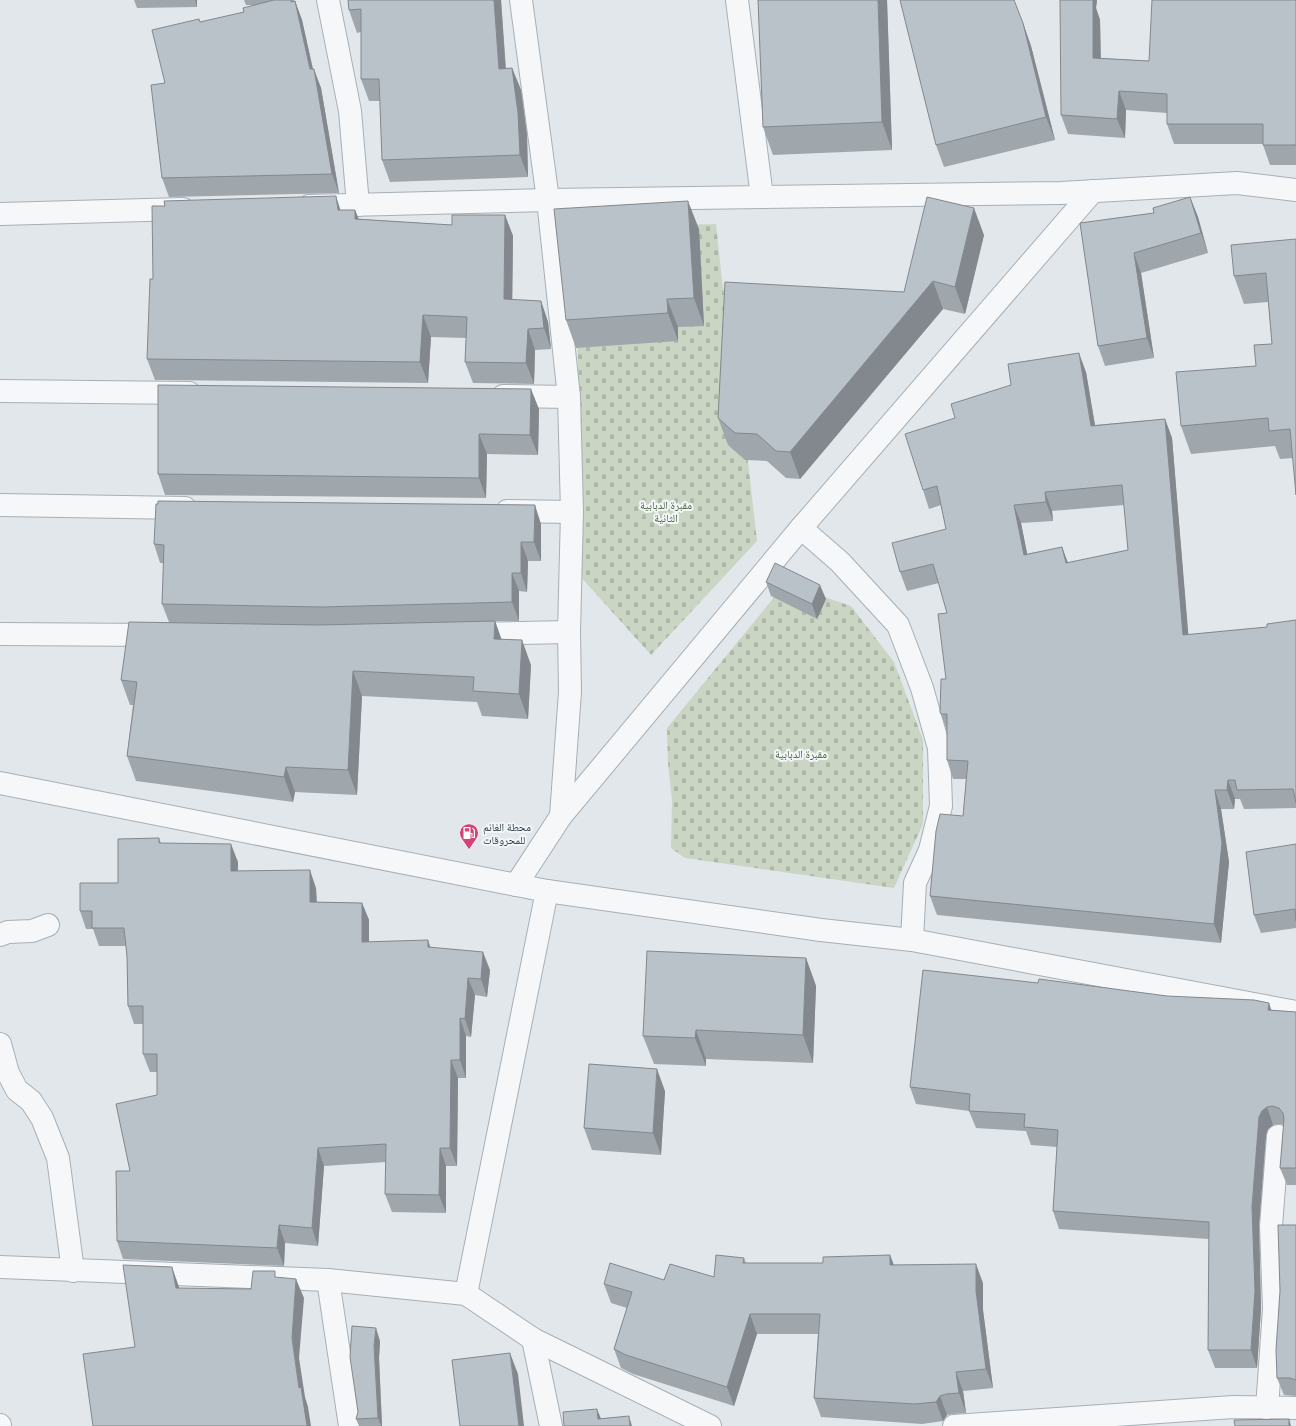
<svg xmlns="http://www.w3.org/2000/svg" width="1296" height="1426" viewBox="0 0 1296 1426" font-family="Roboto,'Noto Naskh Arabic',sans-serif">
  <defs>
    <pattern id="cemetery-stones" width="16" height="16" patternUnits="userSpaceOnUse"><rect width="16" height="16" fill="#cbd5c3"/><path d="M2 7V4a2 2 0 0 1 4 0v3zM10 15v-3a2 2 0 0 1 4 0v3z" fill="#aeb8a9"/></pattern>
  </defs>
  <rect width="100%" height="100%" fill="#e2e7eb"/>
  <!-- cemetery -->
  <g fill="url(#cemetery-stones)">
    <polygon points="716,224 722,280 745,436 757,541 651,655 579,575 581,430 572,227"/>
    <polygon points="785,584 851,606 894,662 923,740 923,824 894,888 685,858 671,848 672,800 668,763 667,728"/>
  </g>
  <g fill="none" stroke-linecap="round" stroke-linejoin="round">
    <!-- minor casing -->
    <g stroke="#a7afb6" stroke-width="24">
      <g id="minor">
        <polyline points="328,0 350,111 358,205"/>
        <polyline points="521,0 548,200 569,397 572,512 569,632 570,692 561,816"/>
        <polyline points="737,0 762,197"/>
        <polyline points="309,206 548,200 1061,193 1237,183 1296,190"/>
        <polyline points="0,214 183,209"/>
        <polyline points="0,391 189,393"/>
        <polyline points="503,396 569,397"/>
        <polyline points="0,505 185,508"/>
        <polyline points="507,511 572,512"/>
        <polyline points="801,528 840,562 898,625 922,688 939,748 941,806 930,850 915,883 912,940"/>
        <polyline points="0,634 158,635"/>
        <polyline points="470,634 569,632"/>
        <polyline points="0,783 547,891 821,930 912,940 1296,1012"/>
        <polyline points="516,885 561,816 801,528 1093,191"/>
        <polyline points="0,935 8,932 32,931 48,925"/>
        <polyline points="0,1044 8,1073 17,1090 31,1101 42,1118 58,1158 73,1271"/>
        <polyline points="0,1267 328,1280 466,1294 533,1339 710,1426"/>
        <polyline points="328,1280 350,1426"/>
        <polyline points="466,1294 547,891"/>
        <polyline points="533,1339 551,1426"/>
        <polyline points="1267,1408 1274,1309 1271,1226 1278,1136"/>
        <polyline points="0,1425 0,1426"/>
        <polyline points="954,1426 1233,1407 1296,1408"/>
      </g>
    </g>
    <!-- minor -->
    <use href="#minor" stroke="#f5f7f9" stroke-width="22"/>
  </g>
  <!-- wall -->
  <g fill="#9fa7ad" fill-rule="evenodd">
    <polygon points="134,0 197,0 197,7 137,8"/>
    <polygon points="244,0 294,0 294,1 295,1 302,20 313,69 321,88 339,193 169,197 162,178 165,83 200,22 244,12 254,5 246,5"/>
    <polygon points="348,0 501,0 506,68 512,68 521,90 527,135 528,177 390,182 382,160 380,101 369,101 361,79 361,32 357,33 349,10"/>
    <polygon points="758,0 887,0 892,150 773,155 763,127"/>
    <polygon points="1065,0 1097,0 1096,8 1100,20 1101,58 1149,61 1296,0 1296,165 1270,165 1263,145 1263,144 1174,144 1167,124 1167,113 1126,110 1125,138 1068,134 1061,115"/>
    <polygon points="1023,23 1031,46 1055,140 944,167 936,145"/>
    <polygon points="1190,197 1198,217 1208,253 1141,273 1154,358 1105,366 1098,346 1080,223 1154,213"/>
    <polygon points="340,210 355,210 359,219 452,225 505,215 513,236 512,300 541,301 548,322 551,349 535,350 534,384 473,383 465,362 466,338 431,337 428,383 155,380 147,359 153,279"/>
    <polygon points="699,229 704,326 678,327 678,341 576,348 566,320"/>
    <polygon points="984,235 965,314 943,309 800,479 786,478 767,461 745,460 728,445 718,418 904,292"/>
    <polygon points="1296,239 1293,458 1280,459 1275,446 1191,454 1181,426 1256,366 1272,344 1268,302 1244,304 1234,276"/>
    <path d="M1086,372L1095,425L1165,419L1172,438L1188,635L1267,627L1296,620V808L1244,809L1240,799H1235L1234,809H1221L1229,862L1221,943L937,915L930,896L963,816L966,779H953L947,760V731L940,712L946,679L947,613L939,583L907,591L900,572L946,529L941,505L929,509L923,490L955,418L1011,385ZM1124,505L1128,550L1068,563L1062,547L1027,554L1021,523L1053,521L1052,511Z"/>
    <polygon points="539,409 538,455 487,454 486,498 165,495 158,474"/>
    <polygon points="541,524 541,561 528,561 527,592 519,591 519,621 495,621 501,639 531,665 528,719 482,716 477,702 362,696 357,795 295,792 293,802 136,781 127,756 133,705 130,705 121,680 169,622 162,604 164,563 160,563 154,544"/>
    <polygon points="766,582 826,599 817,619 771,596"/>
    <polygon points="159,838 161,843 238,862 238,871 316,888 317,902 362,903 369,920 369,942 430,947 490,970 487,997 475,995 471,1037 466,1036 466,1078 458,1078 457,1166 446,1166 446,1213 392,1212 385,1194 386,1162 324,1166 318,1246 285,1243 284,1266 123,1259 117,1241 130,1171 157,1095 157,1072 150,1072 143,1054 143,1024 134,1024 128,1006 127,956 126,946 99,946 93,929 86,929 80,911 118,883"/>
    <polygon points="1296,844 1296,928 1261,933 1254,915"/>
    <polygon points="806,958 816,986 813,1063 706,1059 706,1066 654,1064 643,1036"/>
    <polygon points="1272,1010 1296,1012 1296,1185 1287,1185 1280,1168 1284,1125 1279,1124 1273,1125 1268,1129 1266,1135 1259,1225 1261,1309 1257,1368 1215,1368 1208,1350 1209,1239 1059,1229 1053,1211 1057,1147 1031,1145 1026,1131 976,1128 969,1111 916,1104 910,1087"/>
    <polygon points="665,1091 661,1155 592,1150 584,1128"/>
    <polygon points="1296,1225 1296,1396 1284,1395 1277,1378"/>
    <polygon points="890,1255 894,1265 983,1283 983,1310 993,1388 963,1391 966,1413 953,1414 947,1415 943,1421 922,1424 821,1417 814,1398 818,1334 757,1334 734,1406 633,1374 621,1368 614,1349 627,1308 611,1303 604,1284 714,1277 744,1258 746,1263 823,1263"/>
    <polygon points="380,1341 379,1358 382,1426 359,1426 356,1419"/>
  </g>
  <!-- shaded-wall -->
  <g fill="#82888d">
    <polygon points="195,0 197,0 197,7"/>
    <polygon points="494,0 501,0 507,91 499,69"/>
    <polygon points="878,0 887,0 892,150 882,122"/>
    <polygon points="1088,0 1097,0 1096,8 1100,20 1101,77 1093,58"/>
    <polygon points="295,1 302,20 317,88 310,69"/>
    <polygon points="1023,23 1031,46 1055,140 1046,117"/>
    <polygon points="512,68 521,90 527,135 528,177 520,155"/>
    <polygon points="314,69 321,88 339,193 332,174"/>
    <polygon points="1119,91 1126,110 1125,138 1117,119"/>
    <polygon points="336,196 343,218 338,210"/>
    <polygon points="1190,197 1198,217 1208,253 1201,233"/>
    <polygon points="688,201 699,229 704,326 694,298"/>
    <polygon points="974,208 984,235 965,314 955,287"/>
    <polygon points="355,210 363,231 355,219"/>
    <polygon points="505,215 513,236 512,321 504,299"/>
    <polygon points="1134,253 1141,273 1154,358 1147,338"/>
    <polygon points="933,281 943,309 800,479 790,452"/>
    <polygon points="667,299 678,327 678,341 668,313"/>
    <polygon points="541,301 548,322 551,349 544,328"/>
    <polygon points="423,315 431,337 428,383 420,362"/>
    <polygon points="528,329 535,350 534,384 526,363"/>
    <polygon points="1079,353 1086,372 1098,444 1091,426"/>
    <polygon points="531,389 539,409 538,455 530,435"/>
    <polygon points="1165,419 1172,438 1190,654 1183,635"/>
    <polygon points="479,434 487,454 486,498 479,478"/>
    <polygon points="1045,492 1052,511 1053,521 1046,502"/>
    <polygon points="535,505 541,524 541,561 534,542"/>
    <polygon points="1014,505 1021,523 1031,573 1024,555"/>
    <polygon points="521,542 528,561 527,592 521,573"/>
    <polygon points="1062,547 1069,566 1066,563"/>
    <polygon points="512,573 519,591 519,621 512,602"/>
    <polygon points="820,585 826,599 817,619 812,604"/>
    <polygon points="495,621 504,646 494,639"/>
    <polygon points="522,640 531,665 528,719 519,694"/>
    <polygon points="353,671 362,696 357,795 348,770"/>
    <polygon points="286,767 295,792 293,802 284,777"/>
    <polygon points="1228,780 1235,799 1234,809 1227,790"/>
    <polygon points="1215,790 1221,809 1229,862 1221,943 1214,924"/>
    <polygon points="231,844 238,862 237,889 231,871"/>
    <polygon points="310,870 316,888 317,920 310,902"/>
    <polygon points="362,903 369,920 369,960 362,942"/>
    <polygon points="428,940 434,958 428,947"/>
    <polygon points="483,952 490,970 487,997 481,979"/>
    <polygon points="806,958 816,986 813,1063 803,1035"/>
    <polygon points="468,978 475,995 471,1037 465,1019"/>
    <polygon points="1269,1003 1275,1021 1268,1010"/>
    <polygon points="460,1018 466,1036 466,1078 460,1060"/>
    <polygon points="696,1030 706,1059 706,1066 695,1038"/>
    <polygon points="451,1060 458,1078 457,1166 450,1148"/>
    <polygon points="657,1069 665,1091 661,1155 653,1133"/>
    <polygon points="1267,1107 1273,1125 1268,1129 1266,1135 1259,1225 1261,1309 1257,1368 1251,1350 1252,1207 1259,1117 1262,1111"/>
    <polygon points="318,1148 324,1166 318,1246 312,1228"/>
    <polygon points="440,1148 446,1166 446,1213 439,1195"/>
    <polygon points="279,1225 285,1243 284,1266 277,1248"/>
    <polygon points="890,1255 897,1274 890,1265"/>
    <polygon points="976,1264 983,1283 983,1310 993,1388 986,1369 976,1291"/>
    <polygon points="172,1267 179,1287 183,1308 176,1288"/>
    <polygon points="296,1279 304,1298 299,1358 305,1397 308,1407 311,1426 307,1426 299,1388 292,1338"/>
    <polygon points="750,1314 757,1334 734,1406 727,1387"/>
    <polygon points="376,1328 380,1341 379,1358 382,1426 381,1426 378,1418 374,1345"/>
    <polygon points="510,1353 518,1374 524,1426 519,1426"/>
    <polygon points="956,1372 963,1391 966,1413 959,1393"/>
    <polygon points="940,1396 947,1415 943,1421 936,1402"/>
    <polygon points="597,1409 604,1426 598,1419"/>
    <polygon points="629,1416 632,1426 630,1426"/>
    <polygon points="1289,1419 1291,1426 1289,1426"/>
  </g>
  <!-- building -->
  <g fill="#b9c2c9" stroke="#82888d" fill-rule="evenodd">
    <polygon points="274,0 291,0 291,2 295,1 310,69 314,69 332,174 162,178 151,85 165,83 152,30 199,19 200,22 244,12 243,8"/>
    <polygon points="348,0 494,0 499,69 512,68 518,113 520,155 382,160 379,79 361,79 361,9 349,10"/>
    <polygon points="758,0 878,0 882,122 763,127"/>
    <polygon points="900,0 1014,0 1023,23 1046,117 936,145"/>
    <polygon points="1060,0 1093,0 1093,58 1149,61 1152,0 1296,0 1296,145 1263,145 1263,124 1167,124 1167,94 1119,91 1117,119 1061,115"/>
    <polygon points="336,196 338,210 355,210 355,219 452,225 452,215 505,215 504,299 541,301 544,328 528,329 526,363 465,362 467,317 423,315 420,362 147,359 150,279 153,279 152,206 165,206 164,201"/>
    <polygon points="927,197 974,208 955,287 933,281 790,452 776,451 757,434 735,433 718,418 725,282 904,292"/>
    <polygon points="1190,197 1201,233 1134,253 1147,338 1098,346 1080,223 1154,213 1153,208"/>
    <polygon points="688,201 694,298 667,299 668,313 566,320 554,209"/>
    <polygon points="1296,239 1296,495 1290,429 1269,431 1268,418 1181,426 1176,372 1256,366 1254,345 1272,344 1266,273 1234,276 1231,245"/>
    <path d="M1079,353L1091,426L1165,419L1183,635L1267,627V624L1296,620V803L1293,789L1237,790L1235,780H1228L1227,790H1215L1222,843L1214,924L930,896L936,831L940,814L963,816L968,761L947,760V714H941L940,712L941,679H946L938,614L947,613L933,564L900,572L892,543L946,529L937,486L923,490L905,434L955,418L951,404L1011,385L1008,364ZM1122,485L1128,550L1066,563L1062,547L1024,555L1014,505L1046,502L1045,492Z"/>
    <polygon points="158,385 531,389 530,435 479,434 479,478 158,474"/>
    <polygon points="158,501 535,505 534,542 521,542 521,573 512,573 512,602 321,607 162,604 164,545 154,544 156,504 158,504"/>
    <polygon points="775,563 820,585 812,604 766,582"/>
    <polygon points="495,621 494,639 522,640 519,694 473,691 474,677 353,671 348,770 286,767 284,777 127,756 137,682 121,680 129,622 319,625"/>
    <polygon points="159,838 159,843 231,844 231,871 310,870 310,902 362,903 362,942 428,940 428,947 483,952 481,979 468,978 465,1019 460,1018 460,1060 451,1060 450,1148 440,1148 439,1195 385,1194 386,1144 318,1148 312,1228 279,1225 277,1248 117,1241 116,1171 130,1171 116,1104 157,1095 157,1054 143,1054 143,1006 128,1006 127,956 124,928 92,928 92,911 80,911 80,883 118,883 118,839"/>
    <polygon points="1296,844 1296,921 1295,909 1254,915 1246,852"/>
    <polygon points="647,951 806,958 803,1035 696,1030 695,1038 643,1036"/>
    <polygon points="923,970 1038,983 1039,979 1167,996 1254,1000 1269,1003 1268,1010 1296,1012 1296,1168 1280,1168 1284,1119 1283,1113 1279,1108 1272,1106 1267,1107 1262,1111 1259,1117 1252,1207 1255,1291 1251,1350 1208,1350 1209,1222 1053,1211 1058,1130 1024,1127 1025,1114 969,1111 970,1094 910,1087"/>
    <polygon points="589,1064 657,1069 653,1133 584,1128"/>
    <polygon points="1278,1225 1296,1225 1296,1380 1290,1378 1277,1378 1276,1350 1280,1291"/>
    <polygon points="716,1255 744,1258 743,1263 823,1263 823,1257 890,1255 890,1265 976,1264 976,1291 986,1369 956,1372 959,1393 946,1394 940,1396 936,1402 915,1404 814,1398 820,1314 750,1314 727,1387 626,1355 614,1349 632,1292 604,1284 610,1263 664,1280 670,1264 714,1277"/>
    <polygon points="123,1265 172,1267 176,1288 251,1289 253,1271 275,1271 275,1277 296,1279 292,1338 299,1388 301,1387 307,1426 93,1426 83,1354 135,1347"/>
    <polygon points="352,1326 376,1328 374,1345 378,1418 356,1419 358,1412 350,1357"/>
    <polygon points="510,1353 519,1426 460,1426 452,1360"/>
    <polygon points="597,1409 598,1419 629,1416 630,1426 564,1426 563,1412"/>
    <polygon points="1289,1419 1289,1426 1235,1426 1234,1420"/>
  </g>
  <!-- icons -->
  <defs>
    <g id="fuel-pin" transform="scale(1)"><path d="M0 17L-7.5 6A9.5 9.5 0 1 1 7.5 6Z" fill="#d54274" stroke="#f2f6f8"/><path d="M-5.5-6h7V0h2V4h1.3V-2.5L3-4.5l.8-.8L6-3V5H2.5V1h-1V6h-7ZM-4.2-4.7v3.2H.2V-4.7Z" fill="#fff"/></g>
  </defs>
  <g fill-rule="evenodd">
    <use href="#fuel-pin" x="469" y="833"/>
  </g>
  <g text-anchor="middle" stroke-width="4" stroke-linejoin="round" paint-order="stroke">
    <!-- park labels -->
    <g font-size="11" fill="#466136" stroke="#f2f6f8">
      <text x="666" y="509">مقبرة الدبابية<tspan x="666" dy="13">الثانية</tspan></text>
      <text x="801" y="758">مقبرة الدبابية</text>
    </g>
    <!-- poi labels -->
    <g font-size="11" fill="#293844" stroke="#f2f6f8" text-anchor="start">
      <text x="483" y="831">محطة الغانم<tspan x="483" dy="13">للمحروقات</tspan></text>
    </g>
  </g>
</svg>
